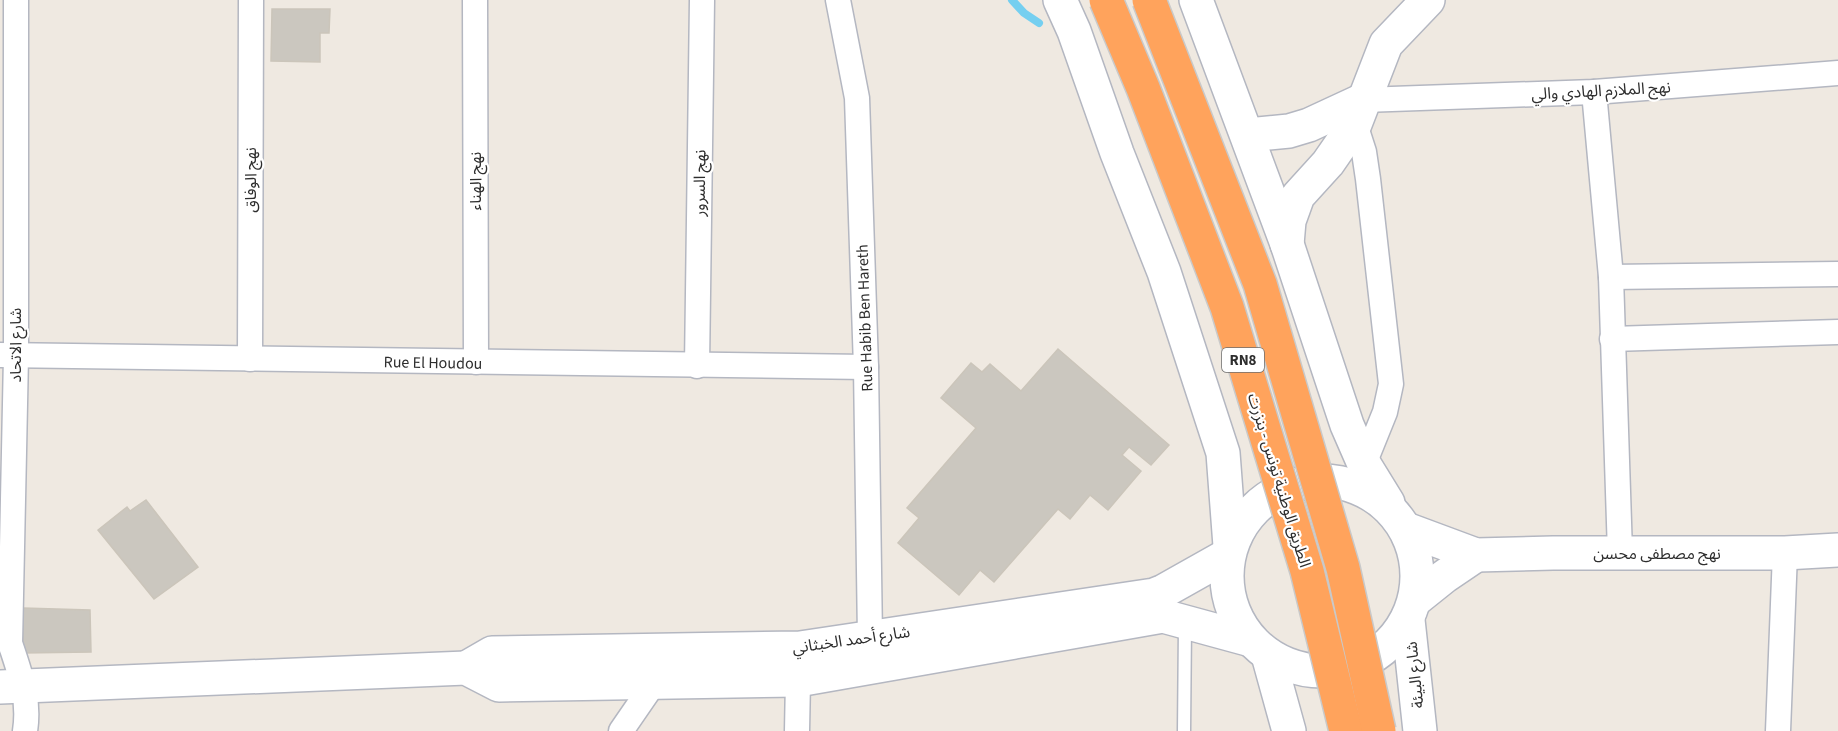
<svg xmlns="http://www.w3.org/2000/svg" width="1838" height="731" viewBox="0 0 1838 731" font-family="'Source Sans 3','Noto Sans Arabic',sans-serif">
  <rect width="100%" height="100%" fill="#efe9e1"/>
  <g fill="none" stroke-linecap="round" stroke-linejoin="round">
    <!-- stream -->
    <polyline stroke="#75cff0" stroke-width="8" points="1012,0 1024,13 1039,23"/>
  </g>
  <!-- building -->
  <g fill="#cbc7bf" stroke="#cbc5ba" stroke-width="1.5">
    <polygon points="272,9 330,9 329,33 320,33 320,62 271,61"/>
    <polygon points="1058,349 1169,445 1151,465 1129,447 1122,455 1141,471 1108,510 1090,495 1070,519 1058,509 994,582 980,570 959,595 898,543 919,518 907,508 976,428 941,398 971,363 982,372 990,364 1021,391"/>
    <polygon points="146,500 198,567 154,599 98,530 127,507 130,511"/>
    <polygon points="23,608 90,610 91,652 23,653"/>
  </g>
  <g fill="none" stroke-linecap="round" stroke-linejoin="round">
    <!-- lane casing -->
    <g stroke="#b4b7c1" stroke-width="15">
      <polyline id="lane" points="1184,731 1185,625"/>
    </g>
    <!-- street casing -->
    <g stroke="#b4b7c1" stroke-width="27">
      <g id="street">
        <path d="M16,0V356L10,643C20,673 30,699 25,731"/>
        <polyline points="475,0 476,362"/>
        <polyline points="838,0 857,98 866,367 870,638"/>
        <polyline points="1594,92 1611,277 1620,553"/>
        <polyline points="1363,100 1594,92 1838,73"/>
        <polyline points="1355,124 1364,152 1368,179 1391,384 1385,412 1364,464"/>
        <polyline points="1611,277 1838,274"/>
        <polyline points="1612,339 1838,332"/>
        <polyline points="0,355 866,367"/>
        <polyline points="250,359 251,0"/>
        <polyline points="697,366 702,0"/>
        <polyline points="621,731 654,683"/>
        <polyline points="797,731 798,680"/>
        <polyline points="1778,731 1785,553"/>
      </g>
    </g>
    <!-- secondary casing -->
    <g stroke="#b4b7c1" stroke-width="36">
      <g id="secondary">
        <polyline points="1060,0 1074,31 1117,153 1164,272 1223,453 1230,546"/>
        <polyline points="1196,0 1287,244 1347,425 1364,464 1388,503"/>
        <polyline points="1248,135 1289,131 1309,125 1363,100"/>
        <polyline points="1287,244 1289,221 1298,196 1328,163 1355,124 1386,44 1428,0"/>
        <circle cx="1322" cy="576" r="95"/>
        <polyline points="1406,529 1476,555 1553,553 1785,553 1838,550"/>
        <polyline points="1415,600 1445,576 1476,555"/>
        <polyline points="1408,620 1420,731"/>
        <polyline points="1268,655 1289,731"/>
        <polyline points="466,668 492,653 800,648 1154,595 1164,591 1228,555"/>
        <polyline points="0,687 466,668 499,685 798,680 1163,616 1251,640"/>
      </g>
    </g>
    <!-- lane -->
    <use href="#lane" stroke="#fff" stroke-width="12"/>
    <!-- street -->
    <use href="#street" stroke="#fff" stroke-width="24"/>
    <!-- secondary -->
    <use href="#secondary" stroke="#fff" stroke-width="33"/>
    <!-- highway-bridge casing -->
    <g stroke="#c9c9c9" stroke-width="36" stroke-linecap="butt">
      <g id="highway-bridge">
        <polyline points="1106,0 1143,88 1227,307 1307,571 1346,731"/>
        <polyline points="1149,0 1260,284 1343,568 1379,731"/>
      </g>
    </g>
    <!-- highway-bridge -->
    <use href="#highway-bridge" stroke="#ffa35c" stroke-width="33"/>
  </g>
  <g text-anchor="middle" stroke-width="4.5" stroke-linejoin="round" paint-order="stroke">
    <!-- shield labels -->
    <rect fill="#fff" stroke="#6d6d6d" stroke-width="1.5" x="1222" y="348" width="42" height="24" rx="4.5"/>
    <g font-size="15" font-weight="bold" fill="#2e2e2e">
      <text x="1243" y="365">RN8</text>
    </g>
    <!-- street labels -->
    <g font-size="16" fill="#2e2e2e" stroke="#fff">
      <text transform="translate(1601 90) rotate(-3)" y="6">نهج الملازم الهادي والي</text>
      <text transform="translate(250 180) rotate(-90)" y="6">نهج الوفاق</text>
      <text transform="translate(475 181) rotate(-90)" y="6">نهج الهناء</text>
      <text transform="translate(699 183) rotate(-89)" y="6">نهج السرور</text>
      <text transform="translate(864 318) rotate(-92)" y="6">Rue Habib Ben Hareth</text>
      <text transform="translate(15 345) rotate(-90)" y="6">شارع الاتحاد</text>
      <text transform="translate(433 362) rotate(1)" y="6">Rue El Houdou</text>
      <text transform="translate(1280 480) rotate(73)" y="6">الطريق الوطنية تونس - بنزرت</text>
      <text x="1657" y="559">نهج مصطفى محسن</text>
      <text transform="translate(851 639) rotate(-8)" y="6">شارع أحمد الخبثاني</text>
      <text transform="translate(1414 675) rotate(-96)" y="6">شارع البيئة</text>
    </g>
  </g>
</svg>
